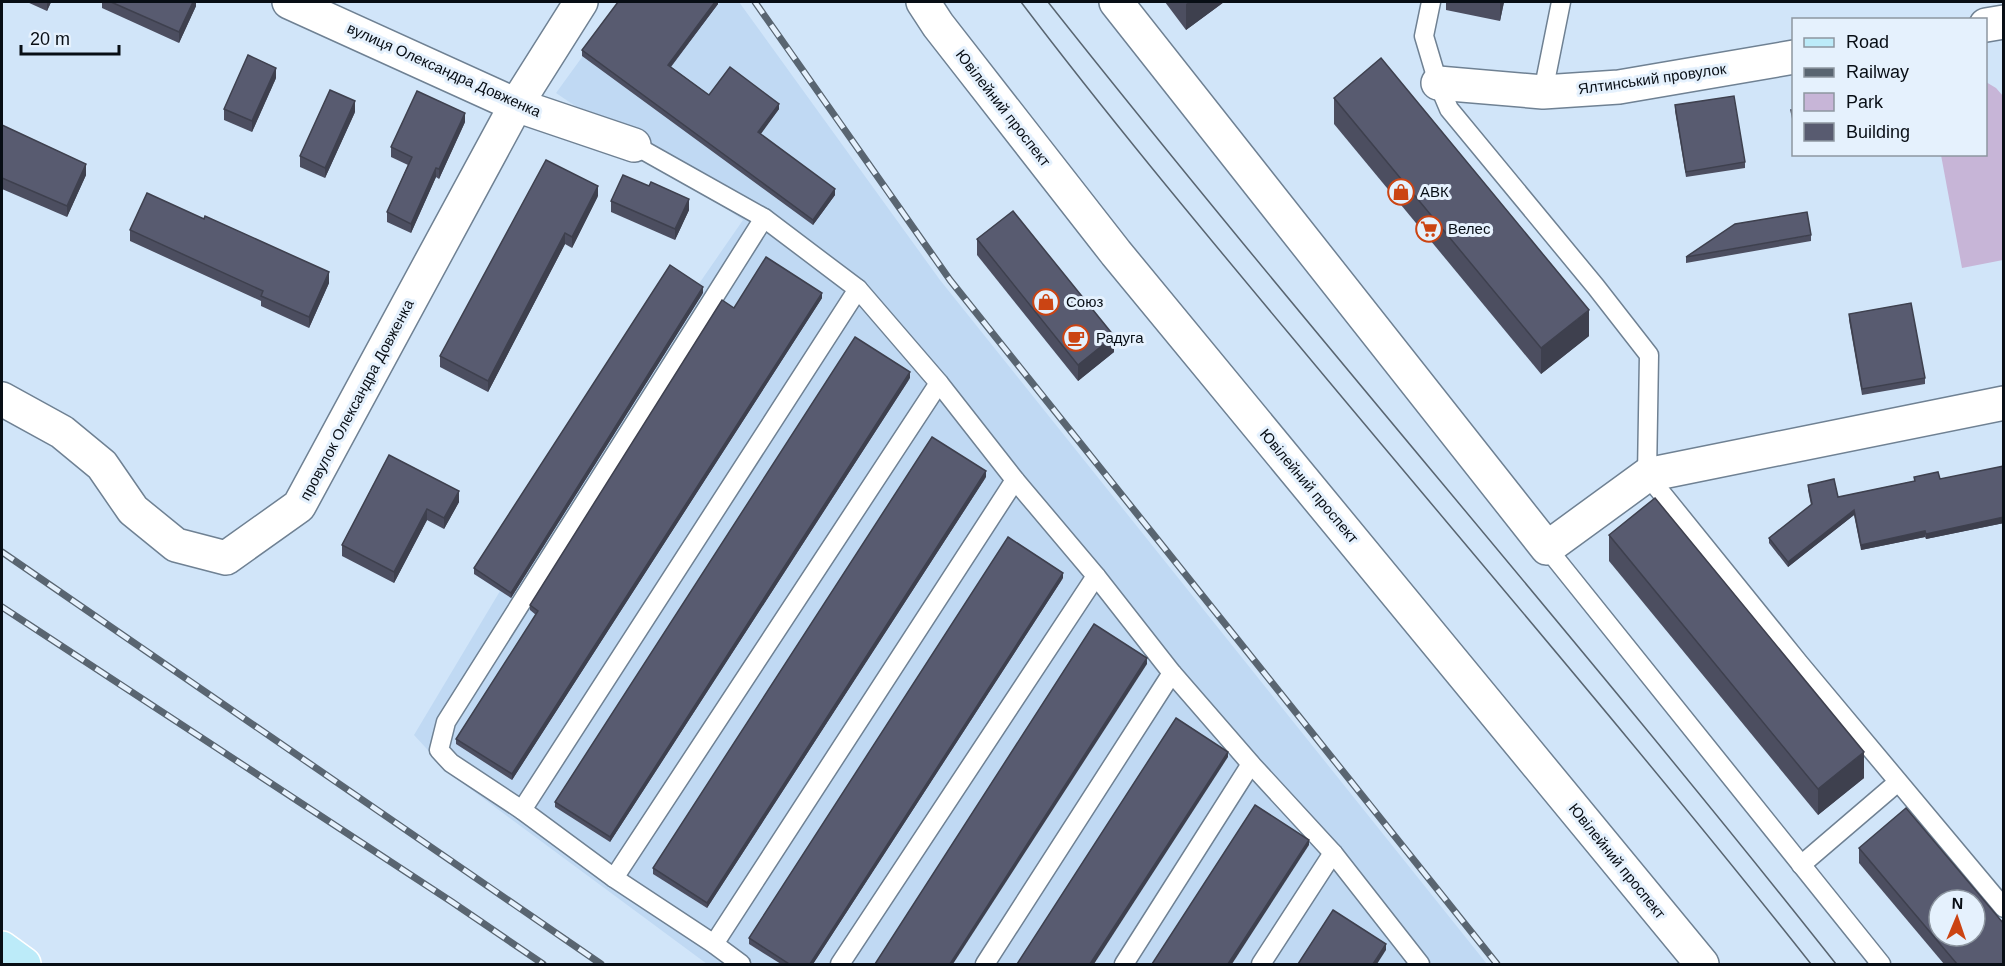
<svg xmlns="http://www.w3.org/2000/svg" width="2005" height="966" viewBox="0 0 2005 966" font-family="Helvetica,sans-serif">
  <rect width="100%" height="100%" fill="#d1e5f9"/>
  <!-- built -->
  <polygon fill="#c0d9f3" points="622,2 739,2 940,280 1487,964 707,964 449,773 414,735 500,591 474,574 696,288 743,220 556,93"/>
  <!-- green -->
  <polygon fill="#c7b5d7" points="1986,82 1996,88 2003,96 2003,260 1962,268 1941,155 1986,154"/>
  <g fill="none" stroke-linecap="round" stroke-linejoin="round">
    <!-- lane casing -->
    <g stroke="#6f8193" stroke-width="21">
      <g id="lane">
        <polyline points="1431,2 1424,36 1438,83 1449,109 1596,287 1649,355 1647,475 1799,663 2004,908"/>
        <polyline points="1543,92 1561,2"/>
        <polyline points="634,145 764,218 858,289 939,383 1015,480 1096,576 1172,673 1251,764 1333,853 1420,964"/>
        <polyline points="1547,548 1881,964"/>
        <polyline points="522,810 858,289"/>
        <polyline points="1801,865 1898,782"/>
        <polyline points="614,878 939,383"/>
        <polyline points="714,944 1015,480"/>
        <polyline points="741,964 714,944 614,878 522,810 451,763 439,750 446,722 764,218"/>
        <polyline points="840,964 1096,576"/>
        <polyline points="985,964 1172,673"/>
        <polyline points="1124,964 1251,764"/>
        <polyline points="1261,964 1333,853"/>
      </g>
    </g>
    <!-- street casing -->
    <g stroke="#6f8193" stroke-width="36">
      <g id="street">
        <polyline points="289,2 516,105 634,145"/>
        <polyline points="1116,2 1547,548 1647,475 2004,403"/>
        <polyline points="1986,25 2004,22"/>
        <polyline points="1438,83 1543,92 1619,87 1794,57"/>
        <polyline points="2,399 62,432 102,465 133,510 176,545 226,558 299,506 516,105 581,2"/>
      </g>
    </g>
    <!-- secondary casing -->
    <g stroke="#6f8193" stroke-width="36">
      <polyline id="secondary" points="923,2 938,25 1116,253 1702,964"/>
    </g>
    <!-- primary casing -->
    <g stroke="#fff" stroke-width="36">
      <polyline id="primary" points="2,948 24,964"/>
    </g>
    <!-- lane -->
    <use href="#lane" stroke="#fff" stroke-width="18"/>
    <!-- street -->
    <use href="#street" stroke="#fff" stroke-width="33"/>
    <!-- secondary -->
    <use href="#secondary" stroke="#fff" stroke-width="33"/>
    <!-- primary -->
    <use href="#primary" stroke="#bcebf9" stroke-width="33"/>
    <!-- tram -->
    <g stroke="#596571" stroke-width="1.5">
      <path d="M1021,2C1115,126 1216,246 1316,366C1482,565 1651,762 1811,964"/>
      <path d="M1048,2C1305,327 1579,639 1836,964"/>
    </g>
    <!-- rail casing -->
    <g stroke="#596571" stroke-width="7">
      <g id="rail">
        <polyline points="755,2 950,280 1497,964"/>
        <polyline points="2,552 601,964"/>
        <polyline points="2,607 452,902 543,964"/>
      </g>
    </g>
    <!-- rail -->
    <use href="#rail" stroke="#e5f1fd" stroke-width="4.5" stroke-dasharray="14" stroke-linecap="butt"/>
  </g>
  <!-- wall -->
  <g fill="#4c4e60">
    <polygon points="27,2 51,2 47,11"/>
    <polygon points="102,2 196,2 196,6 179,43 102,8"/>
    <polygon points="718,2 718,4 671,67 709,95 779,109 760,134 835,195 813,225 582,56 582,50"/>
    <polygon points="1165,2 1224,2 1186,30"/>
    <polygon points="1446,2 1504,2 1500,21 1446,10"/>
    <polygon points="276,78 252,132 224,120 224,109"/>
    <polygon points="1334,98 1589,336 1541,374 1334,124"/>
    <polygon points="1675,105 1745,162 1745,168 1686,177 1675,111"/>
    <polygon points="355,112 325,178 300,167 300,156"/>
    <polygon points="465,122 439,179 436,177 411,233 387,222 387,212 408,165 391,157 391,147"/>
    <polygon points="2,125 86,175 67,217 2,189"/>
    <polygon points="598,196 572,248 565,244 488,392 440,367 440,356"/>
    <polygon points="611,201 689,210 675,240 611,212"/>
    <polygon points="130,230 329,283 309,328 261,306 261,301 130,241"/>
    <polygon points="1811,235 1811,241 1686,263 1686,257"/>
    <polygon points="977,239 1114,352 1078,381 977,255"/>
    <polygon points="703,293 511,598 474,574 474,568"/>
    <polygon points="822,298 512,780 456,744 456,739 536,615 530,610 530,605 734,308"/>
    <polygon points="1849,314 1925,378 1925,384 1862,395 1849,320"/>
    <polygon points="910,378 610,842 555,807 555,802"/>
    <polygon points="389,455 459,502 444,529 427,520 394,583 342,556 342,545"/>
    <polygon points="2004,466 2004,523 1926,539 1925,537 1861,550 1854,515 1788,567 1769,543 1769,538 1811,505 1808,490 1808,485 1838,497 1914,481 1914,477 1940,479"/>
    <polygon points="986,477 707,908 653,874 653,868"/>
    <polygon points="1609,535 1864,778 1818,815 1609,561"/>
    <polygon points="1063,578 813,964 781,964 749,944 749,938"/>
    <polygon points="1859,848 2004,964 1944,964 1859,863"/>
  </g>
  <!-- shaded-wall -->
  <g fill="#3e404e">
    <polygon points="47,2 51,2 47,11"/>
    <polygon points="193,2 196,2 196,6 179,43 179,32"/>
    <polygon points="715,2 718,2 718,4 668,70 668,65"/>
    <polygon points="1189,2 1224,2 1186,30 1186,4"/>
    <polygon points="1500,2 1504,2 1500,21"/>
    <polygon points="276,68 276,78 252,132 252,121"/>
    <polygon points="355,101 355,112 325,178 325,168"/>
    <polygon points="779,104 779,109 758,138 758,132"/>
    <polygon points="465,113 465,122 439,179 439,169"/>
    <polygon points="86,164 86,175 67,217 67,206"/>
    <polygon points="436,168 436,177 411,233 411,224"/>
    <polygon points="598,186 598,196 572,248 572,237"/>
    <polygon points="835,189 835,195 813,225 813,220"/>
    <polygon points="689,199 689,210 675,240 675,229"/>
    <polygon points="565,233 565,244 488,392 488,381"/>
    <polygon points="329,272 329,283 309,328 309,317"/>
    <polygon points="703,287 703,293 511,598 511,593"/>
    <polygon points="822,293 822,298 512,780 512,774"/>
    <polygon points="1589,310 1589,336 1541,374 1541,348"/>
    <polygon points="1114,336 1114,352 1078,381 1078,365"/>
    <polygon points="910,372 910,378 610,842 610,837"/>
    <polygon points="986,471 986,477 707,908 707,903"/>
    <polygon points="459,491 459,502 444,529 444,518"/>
    <polygon points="427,509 427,520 394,583 394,572"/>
    <polygon points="1854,510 1854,515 1788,567 1788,562"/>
    <polygon points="2004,517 2004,523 1926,539 1926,534"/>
    <polygon points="1925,531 1925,537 1861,550 1861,545"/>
    <polygon points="1063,573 1063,578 813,964 810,964"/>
    <polygon points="1147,658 1147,664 953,964 950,964"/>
    <polygon points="1228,752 1228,757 1094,964 1090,964"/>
    <polygon points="1864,752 1864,778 1818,815 1818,789"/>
    <polygon points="1309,840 1309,845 1232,964 1228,964"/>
    <polygon points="1386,944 1386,950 1377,964 1373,964"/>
  </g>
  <!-- building -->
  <g fill="#585b70" stroke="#3e404e" stroke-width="1.5" fill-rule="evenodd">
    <polygon points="111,2 193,2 179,32"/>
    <polygon points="618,2 715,2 668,65 709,95 730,67 779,104 758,132 835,189 813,220 582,50"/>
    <polygon points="248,55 276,68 252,121 224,109"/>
    <polygon points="1381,58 1589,310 1541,348 1334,98"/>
    <polygon points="330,90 355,101 325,168 300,156"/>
    <polygon points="417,91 465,113 439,169 436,168 411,224 387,212 412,157 391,147"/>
    <polygon points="1734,96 1745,162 1686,172 1675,105"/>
    <polygon points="1791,110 1794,110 1794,125"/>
    <polygon points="2,125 86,164 67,206 2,178"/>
    <polygon points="546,160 598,186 572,237 565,233 488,381 440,356"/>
    <polygon points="623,175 649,186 651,182 689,199 675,229 611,201"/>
    <polygon points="147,193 204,219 205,216 329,272 309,317 261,296 263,291 130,230"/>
    <polygon points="1013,211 1114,336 1078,365 977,239"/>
    <polygon points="1807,212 1811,235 1686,257 1735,224"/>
    <polygon points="766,257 822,293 512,774 456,739 538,611 530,605 722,300 734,308"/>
    <polygon points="670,265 703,287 511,593 474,568"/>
    <polygon points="1911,303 1925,378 1862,389 1849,314"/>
    <polygon points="855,337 910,372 610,837 555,802"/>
    <polygon points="932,437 986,471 707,903 653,868"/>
    <polygon points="389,455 459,491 444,518 427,509 394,572 342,545"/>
    <polygon points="2004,466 2004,517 1926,534 1925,531 1861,545 1854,510 1788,562 1769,538 1812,504 1808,485 1834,479 1838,497 1915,481 1914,477 1938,472 1940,479"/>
    <polygon points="1655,498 1864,752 1818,789 1609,535"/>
    <polygon points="1008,537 1063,573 810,964 789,964 749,938"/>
    <polygon points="1094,624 1147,658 950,964 875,964"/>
    <polygon points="1176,718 1228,752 1090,964 1017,964"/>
    <polygon points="1255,805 1309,840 1228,964 1152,964"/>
    <path d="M1906,808L2004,924V964H1957L1859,848ZM1939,900H1975V936H1939Z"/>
    <polygon points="1333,910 1386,944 1373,964 1298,964"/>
  </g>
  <!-- icons -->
  <defs>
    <g id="shop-ring" transform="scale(1.35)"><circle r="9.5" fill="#e5f1fd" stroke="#cb4413" stroke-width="1.5"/><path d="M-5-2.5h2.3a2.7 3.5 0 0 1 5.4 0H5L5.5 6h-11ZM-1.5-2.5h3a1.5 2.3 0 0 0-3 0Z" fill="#cb4413"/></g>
    <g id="supermarket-ring" transform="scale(1.35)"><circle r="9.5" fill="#e5f1fd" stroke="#cb4413" stroke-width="1.5"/><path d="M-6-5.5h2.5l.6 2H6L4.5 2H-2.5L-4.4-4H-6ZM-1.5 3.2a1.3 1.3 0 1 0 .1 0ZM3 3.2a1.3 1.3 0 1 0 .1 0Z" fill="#cb4413"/></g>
    <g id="cafe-ring" transform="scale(1.35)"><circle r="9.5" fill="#e5f1fd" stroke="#cb4413" stroke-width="1.5"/><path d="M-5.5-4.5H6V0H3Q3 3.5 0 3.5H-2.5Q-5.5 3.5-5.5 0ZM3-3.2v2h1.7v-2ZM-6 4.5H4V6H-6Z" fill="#cb4413"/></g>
  </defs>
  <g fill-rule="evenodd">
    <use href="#shop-ring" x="1401" y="192"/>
    <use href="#supermarket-ring" x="1429" y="229"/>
    <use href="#shop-ring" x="1046" y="302"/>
    <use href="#cafe-ring" x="1076" y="338"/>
  </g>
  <g text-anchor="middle" stroke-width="6" stroke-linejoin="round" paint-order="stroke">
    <!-- street labels -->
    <g font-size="15" fill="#080e15" stroke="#e5f1fd">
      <text transform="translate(444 70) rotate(24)" y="5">вулиця Олександра Довженка</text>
      <text transform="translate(1652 79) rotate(-8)" y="5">Ялтинський провулок</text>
      <text transform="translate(1003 108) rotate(52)" y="5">Ювілейний проспект</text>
      <text transform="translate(357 400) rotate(-62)" y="5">провулок Олександра Довженка</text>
      <text transform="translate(1309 486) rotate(50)" y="5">Ювілейний проспект</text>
      <text transform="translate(1617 861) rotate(51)" y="5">Ювілейний проспект</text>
    </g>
    <!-- poi labels -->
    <g font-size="15" fill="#080e15" stroke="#e5f1fd" text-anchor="start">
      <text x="1420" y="197">АВК</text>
      <text x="1448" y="234">Велес</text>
      <text x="1066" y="307">Союз</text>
      <text x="1096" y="343">Радуга</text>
    </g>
  </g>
  <!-- border -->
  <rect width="2005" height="966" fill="none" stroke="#080e15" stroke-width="6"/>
  <!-- legend -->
  <rect x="1792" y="18" width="195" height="138" fill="#e5f1fd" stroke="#8d96a0" stroke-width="1.5"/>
  <rect x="1804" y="38" width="30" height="9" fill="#bcebf9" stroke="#8d96a0" stroke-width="1.5"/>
  <text x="1846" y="48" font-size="18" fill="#080e15">Road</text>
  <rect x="1804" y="68" width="30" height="9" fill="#596571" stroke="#8d96a0" stroke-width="1.5"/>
  <text x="1846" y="78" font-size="18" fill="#080e15">Railway</text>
  <rect x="1804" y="93" width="30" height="18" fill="#c7b5d7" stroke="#8d96a0" stroke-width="1.5"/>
  <text x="1846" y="108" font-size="18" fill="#080e15">Park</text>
  <rect x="1804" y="123" width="30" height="18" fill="#585b70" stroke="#8d96a0" stroke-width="1.5"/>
  <text x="1846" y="138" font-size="18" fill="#080e15">Building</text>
  <!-- north arrow -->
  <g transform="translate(1957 918) rotate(2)"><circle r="28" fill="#e5f1fd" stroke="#8d96a0" stroke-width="1.5"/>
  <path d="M0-4.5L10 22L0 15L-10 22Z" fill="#cb4413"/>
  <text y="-9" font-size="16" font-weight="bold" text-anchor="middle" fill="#080e15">N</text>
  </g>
  <!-- scale -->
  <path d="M21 45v9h98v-9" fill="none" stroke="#080e15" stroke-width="3"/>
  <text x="30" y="45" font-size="18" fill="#080e15" stroke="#e5f1fd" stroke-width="4.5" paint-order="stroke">20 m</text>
</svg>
